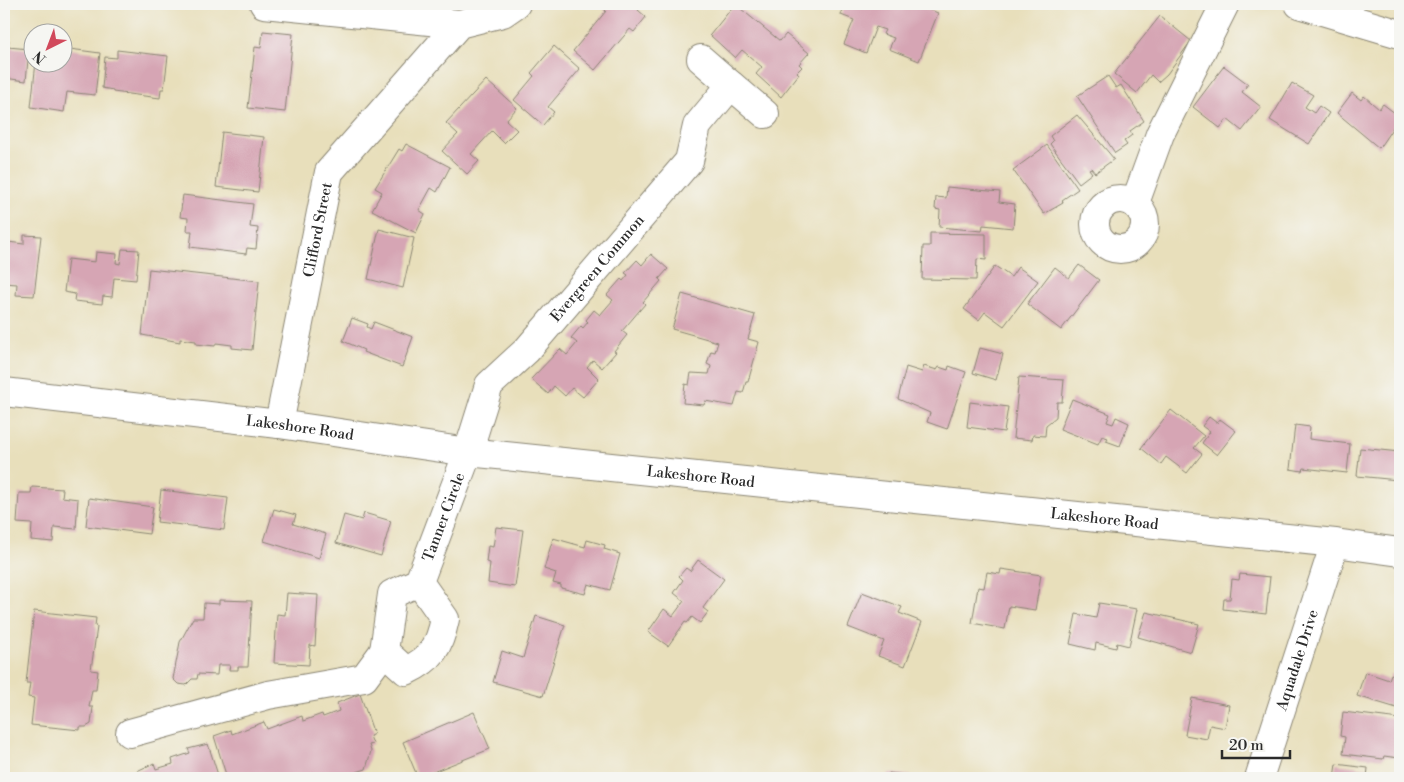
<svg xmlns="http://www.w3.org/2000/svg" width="1404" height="782" viewBox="0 0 1404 782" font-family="'Libre Bodoni',serif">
  <rect width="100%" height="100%" fill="#f6f6f2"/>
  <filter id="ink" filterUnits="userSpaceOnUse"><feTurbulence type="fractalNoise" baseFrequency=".02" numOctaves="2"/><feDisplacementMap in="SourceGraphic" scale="10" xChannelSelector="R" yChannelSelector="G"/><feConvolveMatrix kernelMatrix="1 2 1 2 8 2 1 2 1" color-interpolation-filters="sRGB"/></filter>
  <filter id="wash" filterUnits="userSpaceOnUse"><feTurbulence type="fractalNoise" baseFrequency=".0096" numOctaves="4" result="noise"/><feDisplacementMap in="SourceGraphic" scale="20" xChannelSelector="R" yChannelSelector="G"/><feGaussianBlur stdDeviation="1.12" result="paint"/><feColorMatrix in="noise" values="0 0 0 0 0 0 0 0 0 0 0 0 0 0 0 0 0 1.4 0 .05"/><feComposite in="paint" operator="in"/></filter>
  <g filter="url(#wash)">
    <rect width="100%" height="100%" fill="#e8dfbb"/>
    <g id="blocks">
      <!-- building -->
      <g fill="#d6a5b4">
        <polygon points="607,4 636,4 640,7 638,10 646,17 634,32 630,29 595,70 573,51 606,11 603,8"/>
        <polygon points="735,4 780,41 786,34 809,53 799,64 802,67 797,72 799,74 781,97 756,74 762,67 742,50 735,58 710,35"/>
        <polygon points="845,4 915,4 938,13 919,61 889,49 894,38 883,34 885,30 876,27 866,53 844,44 854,20 841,15"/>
        <polygon points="1160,16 1191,41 1167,74 1158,82 1151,75 1137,93 1114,74"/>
        <polygon points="263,31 293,34 285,112 248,108 255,47 261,48"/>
        <polygon points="4,40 9,40 8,47 29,49 26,81 4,78"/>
        <polygon points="554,46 580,69 548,107 554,112 543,125 514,100 534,76 531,73"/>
        <polygon points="62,48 100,53 95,95 67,92 64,112 31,107 36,62 62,62"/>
        <polygon points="117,50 168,56 164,89 161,89 160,98 113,92 113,90 102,88 105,57 117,58"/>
        <polygon points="1224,66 1248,84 1242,92 1261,107 1242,131 1227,119 1220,128 1193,107"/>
        <polygon points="1108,76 1116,88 1121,85 1144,121 1130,131 1132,135 1124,141 1127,145 1115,153 1077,96"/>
        <polygon points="486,80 517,108 506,120 517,130 504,143 492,131 471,154 479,161 467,174 442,151 458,134 446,123"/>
        <polygon points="1292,83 1313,95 1305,107 1314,113 1319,106 1329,113 1309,144 1270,120"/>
        <polygon points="1352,93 1361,100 1364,96 1379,109 1383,104 1400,117 1379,148 1337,113"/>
        <polygon points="1077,115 1114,159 1095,173 1091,168 1089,169 1092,173 1079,183 1050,144 1053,141 1050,136"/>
        <polygon points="222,132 264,137 258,192 216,187"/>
        <polygon points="406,144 450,167 437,192 431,188 419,210 425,214 416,233 372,210 382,192 375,188 399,149 402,151"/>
        <polygon points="1047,145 1078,189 1062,200 1063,203 1044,214 1013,170"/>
        <polygon points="947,187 1000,192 999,202 1015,204 1013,228 983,225 982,231 939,227 940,210 935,209 936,197 946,198"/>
        <polygon points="183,195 253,204 250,227 258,228 256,249 247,248 246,254 190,247 192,231 187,231 188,218 180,217"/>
        <polygon points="379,229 414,238 403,288 368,279"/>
        <polygon points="930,233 986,234 986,260 977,259 976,280 922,279 923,246 930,246"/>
        <polygon points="4,234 9,234 8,242 24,244 24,235 41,236 34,296 16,295 17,284 4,283"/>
        <polygon points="122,249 139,250 136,280 114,278 112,297 103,296 102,304 74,301 75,294 64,292 68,259 95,262 96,252 117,254 116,263 120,264"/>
        <polygon points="651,254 668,269 659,279 661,281 643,302 645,304 622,331 627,335 614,351 616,352 602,368 593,360 587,367 599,379 583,397 572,388 565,396 554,386 548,394 531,379 560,349 567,355 577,343 571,338 581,326 583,328 588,322 586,320 594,310 600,315 613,300 607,295 621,279 623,281 628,275 625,273 637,260 642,265"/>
        <polygon points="1079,265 1099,280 1061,330 1027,304 1055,267 1069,278"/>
        <polygon points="995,266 1011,277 1018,267 1038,281 1004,326 985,312 979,320 964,309"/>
        <polygon points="149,269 259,281 252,350 232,348 232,345 216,343 215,346 196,344 196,341 180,339 180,342 142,335"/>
        <polygon points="682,294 755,315 748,339 759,342 748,382 746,382 743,393 738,392 734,406 705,401 704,405 683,403 685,384 689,385 691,373 709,374 711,366 707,364 711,351 715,352 718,342 672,329"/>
        <polygon points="352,318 368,324 367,327 371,329 374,322 413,337 402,367 363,352 364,350 343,341"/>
        <polygon points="980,348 1003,354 996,380 973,373"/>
        <polygon points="924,366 937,370 939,367 948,370 949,366 966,372 947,429 927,422 930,413 898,399 906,367 922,372"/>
        <polygon points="1019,377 1064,380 1062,402 1057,402 1056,417 1046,425 1045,436 1033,435 1032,440 1013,438"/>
        <polygon points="1072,399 1110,414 1107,422 1113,424 1116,417 1129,423 1120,446 1106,441 1108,438 1102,436 1098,444 1060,429"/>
        <polygon points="970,402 1008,407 1004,432 967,427"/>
        <polygon points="1171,410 1204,436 1194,448 1202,454 1187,473 1166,457 1161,464 1141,448"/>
        <polygon points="1209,417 1217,423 1220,419 1236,431 1217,455 1202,443 1210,432 1202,426"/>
        <polygon points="1295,425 1310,427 1309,439 1350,444 1347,473 1303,468 1302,471 1290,469"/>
        <polygon points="1360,448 1400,452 1398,480 1357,476"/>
        <polygon points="32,487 63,489 62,497 78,499 76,529 54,527 53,542 31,540 32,524 17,523 19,493 31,493"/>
        <polygon points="161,490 228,498 224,530 157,522"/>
        <polygon points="89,498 153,507 149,534 86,526"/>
        <polygon points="274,509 296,515 293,524 326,534 319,558 264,541"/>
        <polygon points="364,513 391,521 381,556 336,543 344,515 362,520"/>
        <polygon points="496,527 523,530 515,587 488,583 490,563 486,562 488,546 493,547"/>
        <polygon points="553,538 585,547 587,540 605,545 604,549 620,554 610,590 588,584 585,594 561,588 561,585 553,583 556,573 544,569"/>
        <polygon points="698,560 724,579 703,608 708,612 700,623 692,617 687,623 685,622 668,646 648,632 664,609 673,616 684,601 674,593 683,580 679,576 686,568 690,571"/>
        <polygon points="1001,569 1041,575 1035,610 1009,606 1005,629 972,623 978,587 984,588 987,572 1000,574"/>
        <polygon points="1240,574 1270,577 1266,614 1223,609 1224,599 1230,599 1232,579 1239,580"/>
        <polygon points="862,592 902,607 899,613 922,622 905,666 878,656 884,641 848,627"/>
        <polygon points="287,593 318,595 315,646 310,645 309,665 274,663 277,614 285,615"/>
        <polygon points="219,600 252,601 248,667 238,667 238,670 229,670 230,665 218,665 217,675 198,674 197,679 192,679 186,685 178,684 173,679 180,642 193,618 203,618 204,603 219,604"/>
        <polygon points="1099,603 1137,609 1129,646 1117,643 1116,648 1096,643 1095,650 1070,644 1076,614 1096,618"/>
        <polygon points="34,611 96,618 95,626 97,627 91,670 98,671 96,690 92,690 89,707 93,707 91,724 86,727 80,727 80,730 31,725 34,698 28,697 30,683 26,683"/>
        <polygon points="1146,612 1199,624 1191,652 1138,637"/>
        <polygon points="536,616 565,625 543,696 493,682 502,651 523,658"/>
        <polygon points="1365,672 1389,680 1391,674 1400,677 1400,709 1357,696"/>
        <polygon points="360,694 374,734 370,736 373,744 369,745 371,751 366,769 341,777 340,774 330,778 227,778 214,736 231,730 232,734 264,722 267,729 302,716 303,721 322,714 323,717 339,711 337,703"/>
        <polygon points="1192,698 1229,705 1225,728 1210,725 1207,739 1185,735"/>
        <polygon points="474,712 490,749 418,778 403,742"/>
        <polygon points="1343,712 1400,719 1399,758 1384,756 1383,759 1343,754 1345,737 1340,736"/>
        <polygon points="208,744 219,778 140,778 137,771 154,763 156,769 173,764 172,759 190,753 188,749"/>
        <polygon points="1336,764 1368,768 1367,778 1334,778"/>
        <polygon points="889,773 921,777 921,778 888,778"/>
      </g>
    </g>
  </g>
  <g filter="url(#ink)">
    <use href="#blocks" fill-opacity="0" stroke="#8a8573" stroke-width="1"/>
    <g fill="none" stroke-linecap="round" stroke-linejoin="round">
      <!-- minor casing -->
      <g stroke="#8a8573" stroke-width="30">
        <g id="minor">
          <polyline points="264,4 459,24"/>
          <polyline points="1299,4 1400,34"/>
          <polyline points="701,59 731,85"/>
          <circle cx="1120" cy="224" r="25"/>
          <polyline points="1135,203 1160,134 1225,4"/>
          <path id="s1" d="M279,424L329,172L459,24L503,13L516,4"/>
          <path id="s2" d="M419,582L445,619C439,647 433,658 406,671L384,651L392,594L419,582L468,452L489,385L527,350L689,161L697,126L731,85L765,114"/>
          <polyline points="130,733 268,695 364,678 384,651"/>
          <path id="s3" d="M1259,778L1335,543"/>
        </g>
      </g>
      <!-- major casing -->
      <g stroke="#8a8573" stroke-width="30">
        <g id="major">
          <path id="s4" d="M4,392L279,424L468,452L1335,543L1400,552"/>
        </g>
      </g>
      <!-- minor -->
      <use href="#minor" stroke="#fff" stroke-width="28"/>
      <!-- major -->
      <use href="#major" stroke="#fff" stroke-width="28"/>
    </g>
  </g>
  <g text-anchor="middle" stroke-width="5" stroke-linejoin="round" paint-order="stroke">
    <!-- street labels -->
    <g font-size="15" fill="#2b2b2b" stroke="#f6f6f2">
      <text dy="5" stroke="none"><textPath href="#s1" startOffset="198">Clifford Street</textPath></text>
      <text dy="5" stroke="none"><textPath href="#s2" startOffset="599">Evergreen Common</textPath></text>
      <text dy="5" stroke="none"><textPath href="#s4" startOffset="298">Lakeshore Road</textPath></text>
      <text dy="5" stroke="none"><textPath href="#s4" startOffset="702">Lakeshore Road</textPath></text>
      <text dy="5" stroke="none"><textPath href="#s2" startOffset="300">Tanner Circle</textPath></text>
      <text dy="5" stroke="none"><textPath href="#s4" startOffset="1108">Lakeshore Road</textPath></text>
      <text dy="5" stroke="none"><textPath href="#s3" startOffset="124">Aquadale Drive</textPath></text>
    </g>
  </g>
  <!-- margin -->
  <rect width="1404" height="782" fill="none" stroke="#f6f6f2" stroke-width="20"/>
  <!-- north arrow -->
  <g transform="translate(48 48) rotate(222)"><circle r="24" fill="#f6f6f2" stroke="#a5a5a2"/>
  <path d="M0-4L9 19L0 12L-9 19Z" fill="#d1495b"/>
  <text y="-8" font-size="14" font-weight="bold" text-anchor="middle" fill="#2b2b2b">N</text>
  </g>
  <!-- scale -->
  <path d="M1222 750v8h68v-8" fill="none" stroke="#2b2b2b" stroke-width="2.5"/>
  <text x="1229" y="750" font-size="15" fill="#2b2b2b" stroke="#f6f6f2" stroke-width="4" paint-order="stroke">20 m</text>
</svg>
